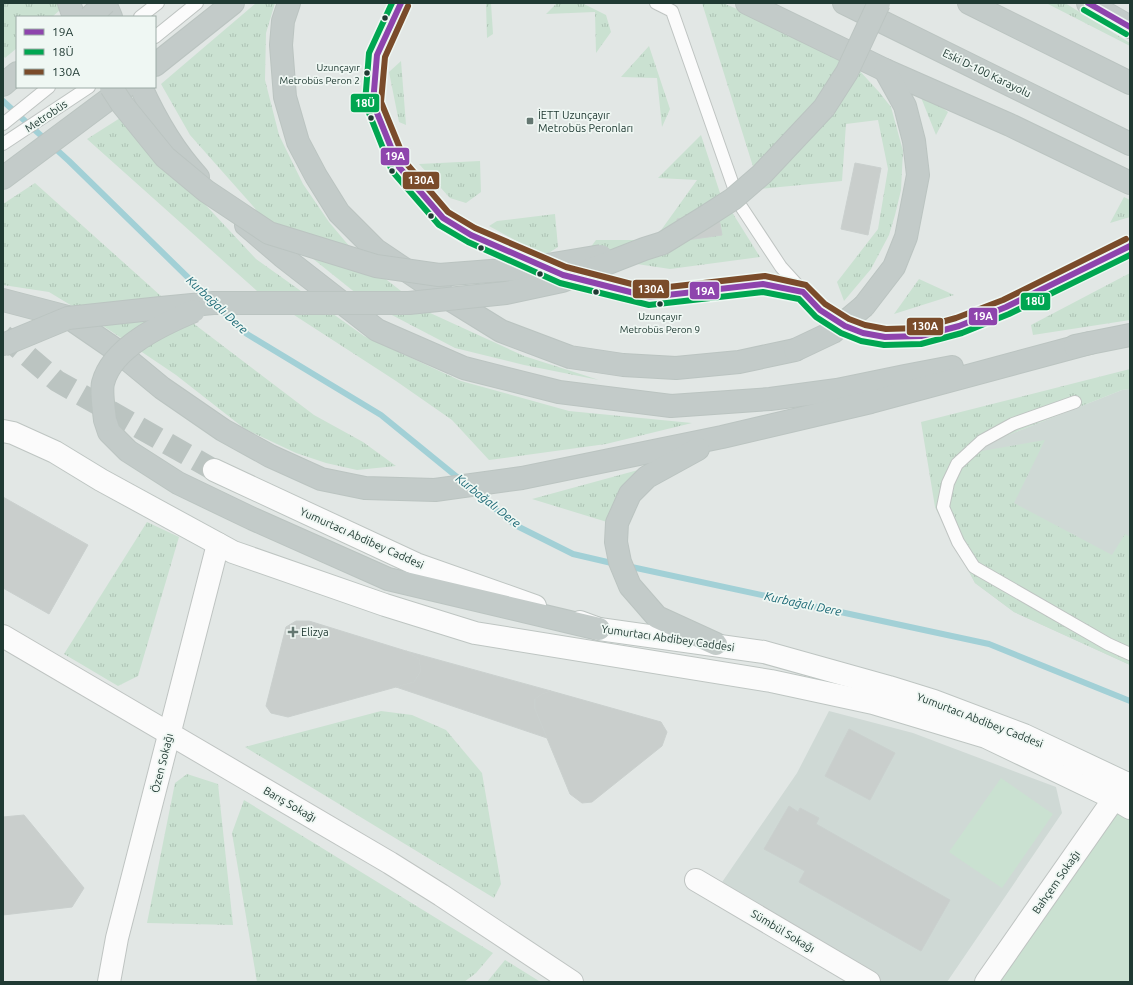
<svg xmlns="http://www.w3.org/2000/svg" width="1133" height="985" viewBox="0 0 1133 985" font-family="Ubuntu,sans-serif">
  <defs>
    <pattern id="grass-tufts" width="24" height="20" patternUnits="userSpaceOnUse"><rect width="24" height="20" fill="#cae1d1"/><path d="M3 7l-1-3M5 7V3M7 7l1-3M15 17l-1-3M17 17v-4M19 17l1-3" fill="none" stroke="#adc2b4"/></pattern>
  </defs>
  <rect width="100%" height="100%" fill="#e2e7e5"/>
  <!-- built -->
  <g fill="#cfd9d5">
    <polygon points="1130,389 1130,665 1014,612 975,583 935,507 955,456 1122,390"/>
    <polygon points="829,711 913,733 1056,787 1062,813 947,982 847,982 718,888 797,773"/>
  </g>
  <!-- grass -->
  <g fill="url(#grass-tufts)">
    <polygon points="3,3 68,3 52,17 17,17 17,48 5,58 3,55"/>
    <polygon points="256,3 275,3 266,33 265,80 279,135 303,184 329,222 360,259 428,312 524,356 599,380 524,365 455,348 367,302 292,242 259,213 190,135 161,84"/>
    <polygon points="486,3 491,3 493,34 487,38"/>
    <polygon points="557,3 582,3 606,15 611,32 596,53 595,12 546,14"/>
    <polygon points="702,3 723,3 847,57 879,92 891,107 903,151 901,190 895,215 889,235 871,269 844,301 837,282 878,229 888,169 878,120 846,124 842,181 760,189"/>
    <polygon points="1046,3 1065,3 1130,43 1130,46"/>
    <polygon points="649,46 670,109 662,127 657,78 621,77"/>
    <polygon points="401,61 406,125 399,122 389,72"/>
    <polygon points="918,90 948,112 936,135"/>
    <polygon points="128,113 173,170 256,259 364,336 461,381 569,411 692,423 606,444 489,460 452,420 396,381 257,291 87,139"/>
    <polygon points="701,135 720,193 760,257 670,269 584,256 596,240 654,240 697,180 658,178"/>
    <polygon points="480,161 481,192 466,203 450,198 419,164"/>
    <polygon points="35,183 181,314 314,415 363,442 396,466 357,470 326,463 296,453 245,429 176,375 87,315 49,292 3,285 3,204"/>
    <polygon points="1124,197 1130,200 1130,217 1110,223"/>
    <polygon points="555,214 558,247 544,256 489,226 497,221"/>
    <polygon points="1130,273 1130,320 1033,335 1031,325"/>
    <polygon points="919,279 954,295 894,314"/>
    <polygon points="1130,369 1130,389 1122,390 958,455 1045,440 1014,503 1112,555 1125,534 1130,537 1130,665 1014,612 975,583 935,507 921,422"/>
    <polygon points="649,467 607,522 532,499"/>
    <polygon points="147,522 179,537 138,676 118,686 64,654"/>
    <polygon points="381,711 412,715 446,730 482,773 501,884 494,898 245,747"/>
    <polygon points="187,774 218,784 233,925 147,923 175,783"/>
    <polygon points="244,800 493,953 476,973 464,982 257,982 232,833"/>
    <polygon points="505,960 539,981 539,982 487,982"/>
  </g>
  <!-- pitch -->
  <g fill="#cae1d1">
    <polygon points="1001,778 1053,814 1002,888 949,852"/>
    <polygon points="1115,809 1130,818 1130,982 986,982"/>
  </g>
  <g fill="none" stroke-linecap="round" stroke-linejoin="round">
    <!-- stream -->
    <g stroke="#a2d0d6" stroke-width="6">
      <polyline points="3,101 69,161 210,299"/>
      <polyline points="221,309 247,334 381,415 462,481"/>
      <polyline points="474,491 515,525 573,554 616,564"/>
      <polyline points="627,566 989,644 1130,701"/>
    </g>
  </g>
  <!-- building -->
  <g fill="#c9cecc" stroke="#cad0ce">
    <polygon points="855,163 881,168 868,235 841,229"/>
    <polygon points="718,213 722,235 680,241 677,219"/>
    <polygon points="3,497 88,545 49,614 3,588"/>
    <polygon points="296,621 309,621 406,651 419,659 421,671 414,682 288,717 271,713 266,706 286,627"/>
    <polygon points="406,651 551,691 542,694 535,699 535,709 547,738 396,687 414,682 421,671 419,659"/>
    <polygon points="551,691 661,722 667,732 662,746 592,802 582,803 570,794 535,709 535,699 542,694"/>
    <polygon points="849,729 895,753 870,800 825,776"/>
    <polygon points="789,806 798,812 800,808 819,818 816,824 950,900 921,951 799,882 805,871 764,849"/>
    <polygon points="24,815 84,888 72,907 3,915 3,817"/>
  </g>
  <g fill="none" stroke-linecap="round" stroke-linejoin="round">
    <!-- secondary-tunnel -->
    <polyline stroke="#bbc4c1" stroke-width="22" stroke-dasharray="22 11" stroke-linecap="butt" points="3,335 57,381 214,470"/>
    <!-- service casing -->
    <g stroke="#bfc4c2" stroke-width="14">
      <g id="service">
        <polyline points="401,3 377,55 373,103 399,167 443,218 471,235 539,264"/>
        <polyline points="656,3 672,11 740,205 781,267 820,310 845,326 863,333 885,337 921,336 959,326 1006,307 1130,246"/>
        <polyline points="140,17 158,3"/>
        <polyline points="155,37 197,3"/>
        <polyline points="3,124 49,87"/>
        <polyline points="3,144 89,87"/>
        <polyline points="575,278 650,297 763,284 803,292"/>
        <polyline points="1075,402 1013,424 982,441 957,464 948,483 943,507 958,542 974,567 1108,644 1130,654"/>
      </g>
    </g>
    <!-- minor casing -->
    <g stroke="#bfc4c2" stroke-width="24">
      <g id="minor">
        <polyline points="3,636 390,863 441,895 572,982"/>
        <polyline points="696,880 869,982"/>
        <polyline points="109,982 117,938 218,544"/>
        <polyline points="986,982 1125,783"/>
      </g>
    </g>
    <!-- secondary casing -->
    <g stroke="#bec5c2" stroke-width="24">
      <g id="secondary">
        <polyline points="3,431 13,433 55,452 101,480 233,552 385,605 475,633 771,681 873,703 986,737 1115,799 1130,808"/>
        <polyline points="214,470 416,564 535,606"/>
        <polyline points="580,622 599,629 764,652 889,687 934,701 1024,735 1130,785"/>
      </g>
    </g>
    <!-- trunk casing -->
    <g stroke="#bbc4c1" stroke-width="24">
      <g id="trunk">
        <polyline points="69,3 74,17"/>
        <polyline points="105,3 111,17"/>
        <polyline points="289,3 283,21 281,45 285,97 298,142 316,176 339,213 376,250 446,297 501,331 570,357 623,365 676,368 739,362 795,350"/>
        <polyline points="747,3 885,70 1010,125 1130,183"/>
        <polyline points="844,3 1130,144"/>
        <polyline points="969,3 1130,83"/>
        <polyline points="1088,3 1130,27"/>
        <polyline points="155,65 233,3"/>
        <polyline points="3,85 17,73"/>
        <path d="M141,87C155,118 175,152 198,177"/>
        <polyline points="3,178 125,87"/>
        <polyline points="246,225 282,256 377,330 464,368 559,392 671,406 770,399 837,390 905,376 952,367"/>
        <polyline points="3,300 68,317 116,350 162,388 223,430 270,456 321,479 365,488 435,490 522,478 722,437 871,402 1090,343"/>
        <polyline points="864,306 894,267 906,237 918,175 914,141 905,106 885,70"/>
        <polyline points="1075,346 1130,335"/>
        <polyline points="105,420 109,432 128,451 178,483 253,519 388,579 599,629"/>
        <polyline points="698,449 647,477 630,494 617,523 616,542 620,562 630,586 657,617 716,644"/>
      </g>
    </g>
    <!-- service -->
    <use href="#service" stroke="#fbfbfb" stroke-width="12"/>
    <!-- minor -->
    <use href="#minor" stroke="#fbfbfb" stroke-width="22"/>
    <!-- secondary -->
    <use href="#secondary" stroke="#fbfbfb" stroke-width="22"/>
    <!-- trunk -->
    <use href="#trunk" stroke="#c3cbc9" stroke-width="22"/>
    <!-- trunk-bridge casing -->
    <g stroke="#bbc4c1" stroke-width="24" stroke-linecap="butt">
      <g id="trunk-bridge">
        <polyline points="90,17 105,3"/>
        <polyline points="111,87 122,104 165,157 206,191 269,233 376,266 439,275 530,268 601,256"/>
        <polyline points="3,345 68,318 161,308 213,303 409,303 506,293 562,281 644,249 663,243 705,217 733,199 762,174 824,108 847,72 879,3"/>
        <polyline points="795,350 833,332 864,306"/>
        <path d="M105,420C104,411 101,391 103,383C112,347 163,324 194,311"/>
      </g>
    </g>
    <!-- trunk-bridge -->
    <use href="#trunk-bridge" stroke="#c3cbc9" stroke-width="22"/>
    <!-- bus-1 casing -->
    <g stroke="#eff7f3" stroke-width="9">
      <g id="bus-1">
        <polyline points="401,3 377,55 373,103 399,167 443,218 471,235 563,275 650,297 763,284 803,292 820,310 845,326 863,333 885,337 921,336 959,326 1006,307 1130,246"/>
        <polyline points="1088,3 1130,27"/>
      </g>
    </g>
    <!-- bus-2 casing -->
    <g stroke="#eff7f3" stroke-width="9">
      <g id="bus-2">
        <polyline points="392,3 369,53 365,103 392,171 439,225 468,242 560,283 649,305 763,292 799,299 816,317 841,333 861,341 884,345 921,344 962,333 1009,314 1130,255"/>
        <polyline points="1084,10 1126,34"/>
      </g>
    </g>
    <!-- bus-3 casing -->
    <g stroke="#eff7f3" stroke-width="9">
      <polyline id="bus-3" points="408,6 385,57 381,102 406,163 448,212 475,228 566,267 651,289 765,276 806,285 825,304 849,319 865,325 886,329 920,328 956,318 1003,300 1126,239"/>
    </g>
    <!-- bus-1 -->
    <use href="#bus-1" stroke="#8e44ad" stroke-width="6"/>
    <!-- bus-2 -->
    <use href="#bus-2" stroke="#00a651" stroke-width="6"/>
    <!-- bus-3 -->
    <use href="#bus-3" stroke="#7a4b2a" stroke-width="6"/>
  </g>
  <!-- markers -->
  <g fill="#203a33" stroke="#eff7f3" stroke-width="1.5">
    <circle cx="385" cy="18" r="3.5"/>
    <circle cx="367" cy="73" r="3.5"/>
    <circle cx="371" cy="118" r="3.5"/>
    <circle cx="392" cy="171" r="3.5"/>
    <circle cx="431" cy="216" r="3.5"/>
    <circle cx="481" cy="248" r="3.5"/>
    <circle cx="540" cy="274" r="3.5"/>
    <circle cx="596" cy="292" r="3.5"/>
    <circle cx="660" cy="304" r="3.5"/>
  </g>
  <g fill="#647771" stroke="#eff7f3" stroke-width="1.5">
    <rect x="526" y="117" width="8" height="8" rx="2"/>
    <path d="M291 626h4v4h4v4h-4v4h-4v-4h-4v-4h4z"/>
  </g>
  <g text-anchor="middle" stroke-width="3.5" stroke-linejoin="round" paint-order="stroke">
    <!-- bus labels -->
    <g font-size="10" fill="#203a33" stroke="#eff7f3" text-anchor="end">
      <text x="360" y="71">Uzunçayır<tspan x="360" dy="13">Metrobüs Peron 2</tspan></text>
      <text x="660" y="320" text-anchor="middle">Uzunçayır<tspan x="660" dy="13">Metrobüs Peron 9</tspan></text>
    </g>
    <!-- street labels -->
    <g font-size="11" fill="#203a33" stroke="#eff7f3">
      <text transform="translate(987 73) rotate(26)" y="4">Eski D-100 Karayolu</text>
      <text transform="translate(46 116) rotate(-34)" y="4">Metrobüs</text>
      <text transform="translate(362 538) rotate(24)" y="4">Yumurtacı Abdibey Caddesi</text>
      <text transform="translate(668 638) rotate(8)" y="4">Yumurtacı Abdibey Caddesi</text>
      <text transform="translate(980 720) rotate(21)" y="4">Yumurtacı Abdibey Caddesi</text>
      <text transform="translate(162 763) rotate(-76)" y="4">Özen Sokağı</text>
      <text transform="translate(290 804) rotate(30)" y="4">Barış Sokağı</text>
      <text transform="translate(1056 882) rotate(-55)" y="4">Bahçem Sokağı</text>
      <text transform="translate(783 931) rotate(31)" y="4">Sümbül Sokağı</text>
    </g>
    <!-- poi labels -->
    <g font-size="11" fill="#203a33" stroke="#eff7f3" text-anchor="start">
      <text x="538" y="119">İETT Uzunçayır<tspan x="538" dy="13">Metrobüs Peronları</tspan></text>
      <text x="301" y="636">Elizya</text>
    </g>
    <!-- water labels -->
    <g font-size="12" font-style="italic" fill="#1b6875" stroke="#eff7f3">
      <text transform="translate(217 305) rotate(43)" y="4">Kurbağalı Dere</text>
      <text transform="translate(488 501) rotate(38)" y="4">Kurbağalı Dere</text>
      <text transform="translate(803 604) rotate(12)" y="4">Kurbağalı Dere</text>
    </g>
  </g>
  <g stroke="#eff7f3" stroke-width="1.5">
    <rect x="350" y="93" width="30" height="20" rx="4" fill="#00a651"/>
    <rect x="380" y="147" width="30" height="19" rx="4" fill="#8e44ad"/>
    <rect x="402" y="171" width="38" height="19" rx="4" fill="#7a4b2a"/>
    <rect x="632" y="279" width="38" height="20" rx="4" fill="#7a4b2a"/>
    <rect x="689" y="281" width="31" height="19" rx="4" fill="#8e44ad"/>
    <rect x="1020" y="292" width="31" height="19" rx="4" fill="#00a651"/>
    <rect x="968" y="307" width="30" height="19" rx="4" fill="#8e44ad"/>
    <rect x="906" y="317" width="38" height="19" rx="4" fill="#7a4b2a"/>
  </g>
  <g font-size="11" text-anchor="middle" font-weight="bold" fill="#fff">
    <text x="365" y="107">18Ü</text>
    <text x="395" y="160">19A</text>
    <text x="421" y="184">130A</text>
    <text x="651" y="293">130A</text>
    <text x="705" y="295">19A</text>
    <text x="1035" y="305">18Ü</text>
    <text x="983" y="320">19A</text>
    <text x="925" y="330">130A</text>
  </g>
  <!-- border -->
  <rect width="1133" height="985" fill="none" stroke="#203a33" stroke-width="8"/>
  <!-- legend -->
  <rect x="16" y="16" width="140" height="72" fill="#eff7f3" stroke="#9caba6"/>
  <rect x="24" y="29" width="20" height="6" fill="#8e44ad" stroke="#9caba6"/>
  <text x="52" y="36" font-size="12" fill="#203a33">19A</text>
  <rect x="24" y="49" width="20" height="6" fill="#00a651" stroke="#9caba6"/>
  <text x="52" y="56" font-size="12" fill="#203a33">18Ü</text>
  <rect x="24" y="69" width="20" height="6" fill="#7a4b2a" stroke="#9caba6"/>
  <text x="52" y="76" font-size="12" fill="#203a33">130A</text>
</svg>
